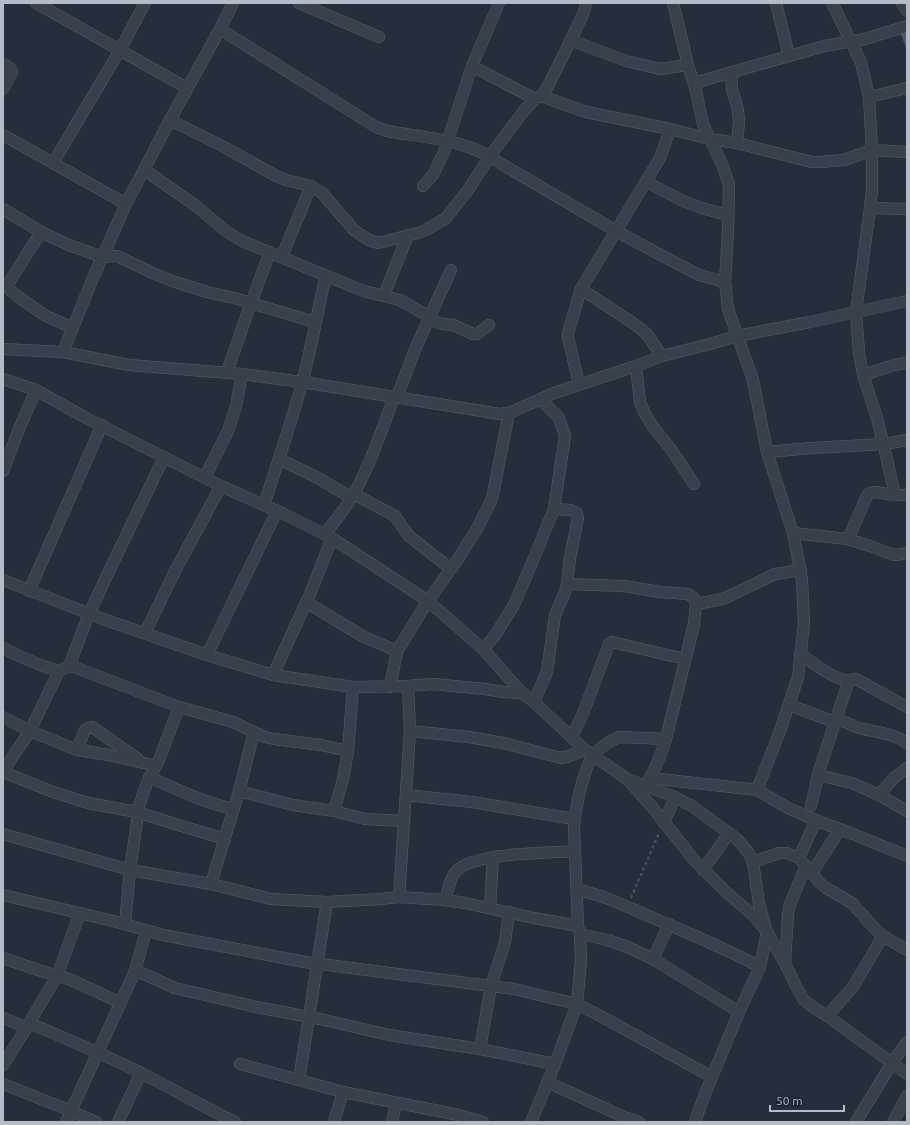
<svg xmlns="http://www.w3.org/2000/svg" width="910" height="1125" viewBox="0 0 910 1125" font-family="Ubuntu,sans-serif">
  <rect width="100%" height="100%" fill="#242f3b"/>
  <!-- building -->
  <polygon fill="#4d5866" points="907,32 907,51 901,34"/>
  <g fill="none" stroke-linecap="round" stroke-linejoin="round">
    <!-- street casing -->
    <g stroke="#565f69" stroke-width="12">
      <g id="street">
        <polyline points="36,3 187,88"/>
        <polyline points="299,3 379,37"/>
        <polyline points="673,3 688,65 696,91 703,124 722,164 729,185 728,231 725,282 728,309 753,380 767,452 793,533 802,579 804,624 798,677 780,731 757,790"/>
        <polyline points="776,3 789,56"/>
        <polyline points="832,3 861,62 869,97 872,150 872,190 870,208 856,312 859,352 863,375 877,418 886,455 895,495"/>
        <polyline points="902,3 907,11"/>
        <path d="M220,29L376,127L387,131C425,138 467,139 500,163L616,231L657,253L699,275L725,282"/>
        <polyline points="570,40 626,61 652,67 660,69 688,65"/>
        <polyline points="3,64 10,68 12,72 3,89"/>
        <polyline points="472,66 535,99"/>
        <polyline points="731,72 732,89 738,110 739,122 737,143"/>
        <polyline points="694,83 824,46 865,39 907,26"/>
        <polyline points="541,96 586,112 670,129 710,139 737,143 812,162 820,162 844,160 872,150 907,152"/>
        <polyline points="869,97 907,88"/>
        <polyline points="170,120 226,148 276,176 286,180 311,186 322,193 354,230 369,240 378,243 418,233 426,230 446,218 468,190 490,156 523,112 535,99 541,96 547,88 565,52 584,12 586,3"/>
        <polyline points="3,135 126,204"/>
        <polyline points="53,163 120,50 145,3"/>
        <polyline points="145,170 196,206 226,231 242,241 356,288 364,291 400,300 430,317"/>
        <polyline points="646,182 683,201 701,208 728,215"/>
        <polyline points="423,186 433,175 444,152 472,66 499,3"/>
        <polyline points="870,208 907,209"/>
        <polyline points="3,209 41,232 69,245 102,257 117,256 157,275 172,281 207,292 234,298 315,322"/>
        <polyline points="282,256 311,186"/>
        <polyline points="3,284 17,296 46,316 73,328"/>
        <polyline points="6,287 41,232"/>
        <polyline points="581,289 633,323 647,334 662,356"/>
        <polyline points="384,295 408,235"/>
        <polyline points="429,319 442,324 453,325 473,334 477,334 489,325"/>
        <polyline points="3,349 63,352 129,365 242,374 302,382 500,414 509,413 554,393 636,366 662,356 710,344 737,336 810,322 907,301"/>
        <polyline points="63,352 93,278 126,204 170,120 220,29 233,3"/>
        <polyline points="636,366 640,402 645,414 654,428 671,449 694,484"/>
        <polyline points="227,372 251,303 270,252"/>
        <polyline points="863,375 894,365 907,363"/>
        <polyline points="3,379 36,390 88,419 221,486 286,515 332,538 428,601 483,649 522,693"/>
        <polyline points="579,384 568,337 568,333 581,289 660,158 670,129"/>
        <polyline points="397,397 416,347 451,270"/>
        <polyline points="767,452 812,448 884,444 907,440"/>
        <polyline points="279,459 318,478 352,498"/>
        <polyline points="3,471 19,429 36,390"/>
        <polyline points="205,477 228,431 236,406 242,374"/>
        <polyline points="354,494 395,516 409,536 451,569"/>
        <path d="M264,505C277,464 291,424 302,383C312,347 317,311 326,276"/>
        <polyline points="793,533 848,539 873,547 891,554 896,555 907,553"/>
        <path d="M325,534C333,523 342,513 349,502C369,469 381,432 394,397"/>
        <polyline points="848,539 867,496 870,493 875,492 895,495 907,495"/>
        <polyline points="3,580 103,619 207,655 273,675 353,687 408,686 433,684 485,689 503,692 522,693 534,702 585,750 627,779 653,808 694,860 724,890 755,917 767,932 785,963 797,988 803,999 810,1005 827,1016 907,1074"/>
        <path d="M567,584L624,586L660,592L688,594L694,598L696,604L694,624L666,739C660,758 653,775 642,791"/>
        <polyline points="29,591 102,425"/>
        <polyline points="306,602 362,636 397,651"/>
        <polyline points="696,604 723,599 775,574 801,570"/>
        <polyline points="145,633 175,571 221,486"/>
        <path d="M3,648C22,657 39,666 59,671L69,666L74,667L179,707L233,722L265,737L274,739L321,745L348,751"/>
        <polyline points="483,649 494,637 514,605 534,558 554,509 565,436 559,418 540,399"/>
        <path d="M800,654C811,661 829,676 841,679C846,681 851,680 856,679L907,707"/>
        <polyline points="207,655 277,511"/>
        <polyline points="69,666 89,614 112,565 164,457"/>
        <polyline points="273,675 310,594 332,538"/>
        <polyline points="390,687 397,651 428,601 458,559 478,527 492,499 509,413"/>
        <polyline points="534,702 547,672 555,615 565,592 567,584 570,558 578,518 577,513 571,510 554,509"/>
        <polyline points="789,705 835,722"/>
        <polyline points="3,717 30,731 77,750 109,755 156,766"/>
        <path d="M836,719C844,721 851,725 859,728C878,733 890,732 907,743"/>
        <polyline points="410,731 469,737 503,743 561,758 566,757 585,750"/>
        <polyline points="572,737 584,711 609,644 612,642 685,659"/>
        <polyline points="77,750 85,730 88,728 92,727 138,759"/>
        <polyline points="3,772 53,792 88,803 137,812 175,824 225,839"/>
        <polyline points="3,772 15,753 30,731 59,671"/>
        <polyline points="818,775 852,783 879,795 907,811"/>
        <path d="M149,777C178,790 203,802 234,809"/>
        <polyline points="651,778 757,790 790,809 820,822 853,834 907,856"/>
        <polyline points="630,780 675,797 692,806 737,839 748,852 753,862 759,904 767,932 760,967 739,1012 703,1099 695,1122"/>
        <polyline points="239,791 293,805 334,811 365,819 403,821"/>
        <polyline points="406,795 472,802 574,819"/>
        <polyline points="879,795 894,778 907,768"/>
        <polyline points="811,806 819,771 849,680"/>
        <polyline points="334,811 343,779 348,751 353,687"/>
        <polyline points="664,823 675,797"/>
        <polyline points="3,834 130,870 211,884 271,899 327,902 381,899 399,897 445,900 465,903 534,918 578,926"/>
        <polyline points="799,858 816,820"/>
        <polyline points="753,862 779,853 787,853 799,858 820,883 826,888 852,903 876,930 883,936 907,950"/>
        <polyline points="703,870 729,833"/>
        <polyline points="812,873 840,829"/>
        <polyline points="211,884 239,791 254,732"/>
        <path d="M577,890C602,894 627,907 651,917C688,933 725,948 760,967"/>
        <polyline points="3,895 113,921 163,935 305,962 514,989 577,1004 595,1013 712,1077"/>
        <polyline points="399,897 410,731 408,686"/>
        <path d="M445,900C448,891 450,878 456,871C475,852 548,853 575,851"/>
        <polyline points="490,908 493,857"/>
        <polyline points="125,924 130,870 137,822 137,812 147,783 159,760 179,707"/>
        <polyline points="580,934 608,940 630,948 653,959 739,1012"/>
        <polyline points="3,958 38,970 69,979 121,1003"/>
        <polyline points="653,959 669,924"/>
        <polyline points="785,963 788,914 790,904 806,866"/>
        <polyline points="135,971 144,974 175,988 256,1007 320,1019 389,1035 480,1049 555,1064"/>
        <polyline points="827,1016 853,987 883,936"/>
        <polyline points="3,1018 27,1028"/>
        <path d="M29,1023C69,1040 110,1057 149,1077C178,1092 206,1108 235,1122"/>
        <polyline points="480,1049 491,986 505,942 509,912"/>
        <polyline points="240,1064 343,1092 459,1115 483,1122"/>
        <polyline points="3,1065 22,1035 57,976 80,913"/>
        <polyline points="299,1080 327,902"/>
        <polyline points="547,1082 624,1117 639,1122"/>
        <polyline points="3,1084 64,1108 96,1122"/>
        <polyline points="66,1122 135,971 146,931"/>
        <polyline points="118,1122 141,1073"/>
        <polyline points="334,1122 343,1092"/>
        <polyline points="392,1122 396,1103"/>
        <path d="M531,1122L555,1064L577,1004L581,961L580,934L578,926L574,827C575,809 583,772 592,757C597,749 611,740 620,737L666,739"/>
        <polyline points="856,1122 892,1063 907,1042"/>
        <polyline points="893,1122 907,1096"/>
      </g>
    </g>
    <!-- path -->
    <polyline stroke="#46595b" stroke-width="2" stroke-dasharray="3 3" stroke-linecap="butt" points="631,898 659,833"/>
    <!-- street -->
    <use href="#street" stroke="#38414b" stroke-width="11"/>
  </g>
  <!-- border -->
  <rect width="910" height="1125" fill="none" stroke="#b3bcc7" stroke-width="8"/>
  <!-- scale -->
  <path d="M770 1105v6h74v-6" fill="none" stroke="#b3bcc7" stroke-width="2"/>
  <text x="776" y="1105" font-size="12" fill="#b3bcc7" stroke="#1d2630" stroke-width="3" paint-order="stroke">50 m</text>
</svg>
